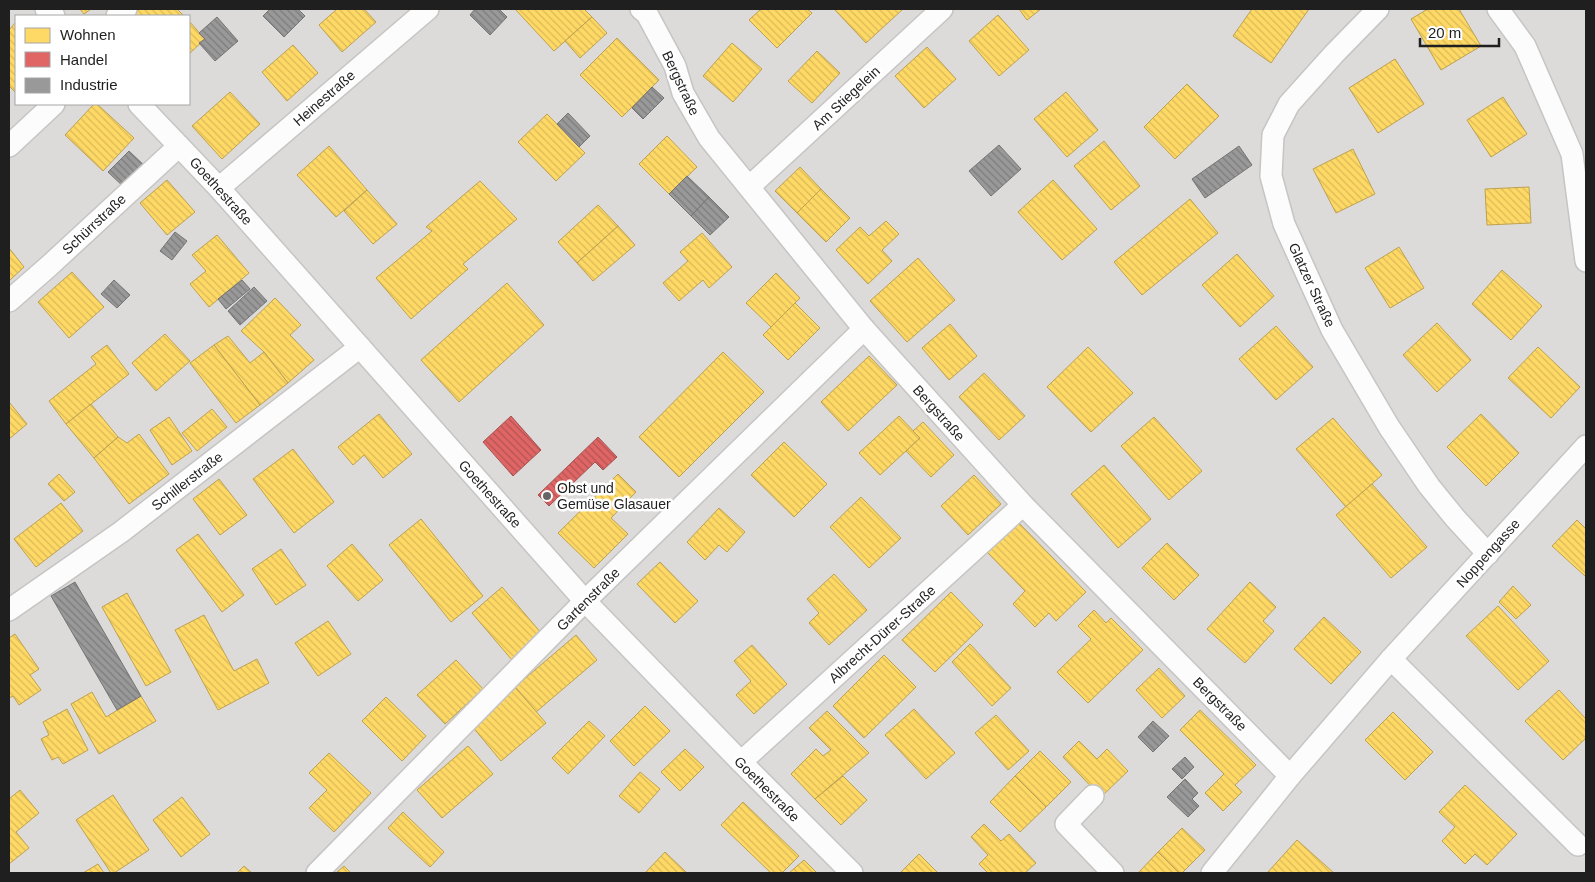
<svg xmlns="http://www.w3.org/2000/svg" width="1595" height="882" viewBox="0 0 1595 882" font-family="Arial,sans-serif">
  <defs>
    <pattern id="homes-back-hatch" width="6" height="6" patternUnits="userSpaceOnUse" patternTransform="scale(1.25)"><rect width="6" height="6" fill="#ffd966"/><path d="M-1 5l2 2M0 0l6 6M5-1l2 2" fill="none" stroke="#daba58"/></pattern>
    <pattern id="shops-back-hatch" width="6" height="6" patternUnits="userSpaceOnUse" patternTransform="scale(1.25)"><rect width="6" height="6" fill="#e06666"/><path d="M-1 5l2 2M0 0l6 6M5-1l2 2" fill="none" stroke="#b55353"/></pattern>
    <pattern id="industry-back-hatch" width="6" height="6" patternUnits="userSpaceOnUse" patternTransform="scale(1.25)"><rect width="6" height="6" fill="#999"/><path d="M-1 5l2 2M0 0l6 6M5-1l2 2" fill="none" stroke="#7c7c7c"/></pattern>
  </defs>
  <rect width="100%" height="100%" fill="#eeebe8"/>
  <!-- residential -->
  <path fill="#dddbd9" fill-rule="evenodd" d="M9,9H1586V873H9ZM16,16H189V104H16Z"/>
  <!-- homes -->
  <g fill="url(#homes-back-hatch)" stroke="#bca151">
    <polygon points="80,9 91,9 84,14"/>
    <polygon points="138,9 177,9 184,16 130,16"/>
    <polygon points="337,9 364,9 376,22 342,52 319,25"/>
    <polygon points="515,9 584,9 592,17 554,51"/>
    <polygon points="761,9 807,9 812,13 777,48 749,20"/>
    <polygon points="836,9 903,9 866,43 835,10"/>
    <polygon points="1019,9 1041,9 1027,20"/>
    <polygon points="1252,9 1309,9 1271,63 1233,36"/>
    <polygon points="1428,9 1459,9 1481,46 1441,70 1411,19"/>
    <polygon points="998,15 1029,50 999,76 969,41"/>
    <polygon points="592,17 607,33 580,58 565,41"/>
    <polygon points="189,21 205,39 189,54"/>
    <polygon points="16,22 16,93 9,86 9,30"/>
    <polygon points="617,38 659,80 622,117 580,75"/>
    <polygon points="732,43 762,69 733,102 703,76"/>
    <polygon points="293,45 318,73 287,101 262,72"/>
    <polygon points="927,47 956,79 924,108 895,76"/>
    <polygon points="817,51 840,73 812,103 788,81"/>
    <polygon points="1395,59 1424,104 1378,133 1349,88"/>
    <polygon points="1187,84 1219,116 1175,159 1144,127"/>
    <polygon points="230,92 260,124 222,159 192,126"/>
    <polygon points="1066,92 1098,130 1067,157 1034,119"/>
    <polygon points="1503,97 1527,134 1491,157 1467,120"/>
    <polygon points="94,104 97,104 134,138 103,171 65,135"/>
    <polygon points="547,114 585,153 556,181 518,142"/>
    <polygon points="667,136 697,167 669,194 639,164"/>
    <polygon points="1104,141 1140,186 1111,210 1074,166"/>
    <polygon points="329,146 367,190 336,217 297,175"/>
    <polygon points="1353,149 1375,194 1336,213 1313,169"/>
    <polygon points="800,167 821,189 797,213 775,191"/>
    <polygon points="167,180 195,212 167,235 140,203"/>
    <polygon points="1053,180 1097,229 1062,260 1018,212"/>
    <polygon points="480,181 517,219 463,264 468,269 411,319 376,278 432,231 426,227"/>
    <polygon points="1529,187 1531,223 1487,225 1485,189"/>
    <polygon points="821,189 850,218 826,242 797,213"/>
    <polygon points="367,190 397,224 373,244 344,211"/>
    <polygon points="1190,199 1218,233 1142,295 1114,262"/>
    <polygon points="598,205 618,226 577,263 558,242"/>
    <polygon points="886,221 899,234 882,250 892,261 868,284 836,250 860,227 869,236"/>
    <polygon points="618,226 635,245 593,281 577,263"/>
    <polygon points="702,233 732,267 709,288 703,280 679,301 663,283 688,261 680,252"/>
    <polygon points="217,235 249,273 209,307 190,284 206,271 192,255"/>
    <polygon points="1399,247 1424,288 1390,308 1365,268"/>
    <polygon points="9,248 24,267 9,281"/>
    <polygon points="1237,254 1274,296 1240,327 1202,285"/>
    <polygon points="918,258 955,300 907,342 870,301"/>
    <polygon points="1502,270 1542,306 1511,340 1472,304"/>
    <polygon points="72,272 104,307 69,338 38,302"/>
    <polygon points="776,273 800,298 771,327 746,303"/>
    <polygon points="507,283 544,325 459,402 421,360"/>
    <polygon points="275,298 301,325 290,335 314,360 288,383 264,352 241,331"/>
    <polygon points="795,303 820,328 788,360 763,335"/>
    <polygon points="1437,323 1471,360 1437,392 1403,355"/>
    <polygon points="950,324 977,356 949,380 922,348"/>
    <polygon points="1276,326 1313,367 1276,400 1239,359"/>
    <polygon points="165,334 190,361 156,391 132,363"/>
    <polygon points="228,336 250,363 264,352 288,383 260,405 214,345"/>
    <polygon points="107,345 129,374 66,424 49,401 96,364 91,357"/>
    <polygon points="214,345 260,405 236,423 190,363"/>
    <polygon points="1088,347 1133,393 1091,432 1047,387"/>
    <polygon points="1538,347 1580,387 1551,418 1508,378"/>
    <polygon points="723,352 764,392 679,477 639,437"/>
    <polygon points="869,356 897,385 848,431 821,402"/>
    <polygon points="984,373 1025,416 999,440 959,397"/>
    <polygon points="9,402 27,424 9,439"/>
    <polygon points="91,404 118,437 94,458 66,424"/>
    <polygon points="212,409 227,427 197,451 182,433"/>
    <polygon points="379,414 412,454 383,478 364,455 353,465 338,447"/>
    <polygon points="1481,414 1519,453 1486,486 1447,447"/>
    <polygon points="899,416 920,438 880,475 859,453"/>
    <polygon points="169,417 192,451 172,465 150,430"/>
    <polygon points="1154,417 1202,471 1169,500 1121,446"/>
    <polygon points="1333,418 1382,475 1346,507 1296,449"/>
    <polygon points="923,422 954,455 931,477 906,451 920,438 913,431"/>
    <polygon points="139,434 169,474 129,504 94,458 118,437 127,443"/>
    <polygon points="784,442 827,484 794,517 751,475"/>
    <polygon points="293,449 334,502 294,533 253,479"/>
    <polygon points="1104,465 1151,519 1118,548 1071,494"/>
    <polygon points="59,474 75,492 64,501 48,484"/>
    <polygon points="618,474 636,492 611,518 628,534 594,568 558,533"/>
    <polygon points="974,475 1001,504 968,535 941,506"/>
    <polygon points="219,479 247,515 220,535 193,499"/>
    <polygon points="1372,484 1427,547 1391,578 1336,515"/>
    <polygon points="861,497 901,538 869,568 830,527"/>
    <polygon points="61,503 83,531 36,567 14,539"/>
    <polygon points="719,508 745,532 727,552 719,545 705,560 687,542"/>
    <polygon points="421,519 483,596 451,622 389,545"/>
    <polygon points="1016,520 1086,592 1056,621 1049,613 1035,627 1013,604 1025,591 985,550"/>
    <polygon points="1577,520 1586,529 1586,577 1552,546"/>
    <polygon points="198,534 244,595 222,612 176,550"/>
    <polygon points="1167,543 1199,575 1174,600 1142,568"/>
    <polygon points="352,544 383,580 358,601 327,566"/>
    <polygon points="281,549 306,585 276,605 252,569"/>
    <polygon points="660,562 698,601 675,623 637,584"/>
    <polygon points="834,574 867,610 829,645 809,623 819,613 807,599"/>
    <polygon points="1250,582 1276,607 1263,621 1274,631 1245,663 1207,629"/>
    <polygon points="1513,586 1531,605 1516,619 1499,602"/>
    <polygon points="502,587 542,634 512,660 472,613"/>
    <polygon points="951,592 983,625 935,672 902,640"/>
    <polygon points="127,593 171,672 146,686 102,607"/>
    <polygon points="1498,606 1549,661 1518,690 1466,636"/>
    <polygon points="1094,610 1106,623 1111,618 1143,650 1088,703 1057,672 1091,639 1078,626"/>
    <polygon points="204,615 234,671 257,659 269,683 218,710 175,630"/>
    <polygon points="1324,617 1361,652 1331,684 1294,649"/>
    <polygon points="328,621 351,654 318,676 295,643"/>
    <polygon points="15,634 39,669 30,675 41,690 19,705 13,696 9,698 9,638"/>
    <polygon points="576,635 597,660 536,712 515,687"/>
    <polygon points="970,644 1011,688 992,706 952,662"/>
    <polygon points="752,645 787,684 754,714 736,695 751,681 734,661"/>
    <polygon points="884,655 916,687 864,738 833,706"/>
    <polygon points="456,660 483,689 445,724 417,695"/>
    <polygon points="1159,668 1185,696 1162,718 1136,690"/>
    <polygon points="515,687 546,723 501,761 471,725"/>
    <polygon points="1559,690 1586,719 1586,738 1563,760 1525,721"/>
    <polygon points="92,692 106,717 141,696 156,721 99,754 71,704"/>
    <polygon points="386,697 426,736 402,761 362,721"/>
    <polygon points="645,706 670,731 634,766 610,741"/>
    <polygon points="67,709 88,750 63,764 58,757 52,760 41,739 49,735 43,722"/>
    <polygon points="914,709 955,753 926,779 885,735"/>
    <polygon points="1200,710 1256,765 1235,785 1242,792 1223,811 1205,793 1224,774 1180,730"/>
    <polygon points="827,711 869,753 815,799 791,774 816,749 823,756 831,750 809,728"/>
    <polygon points="1393,712 1433,752 1405,780 1365,740"/>
    <polygon points="996,715 1029,751 1008,770 975,733"/>
    <polygon points="589,721 605,736 568,774 552,758"/>
    <polygon points="1079,741 1097,759 1107,749 1128,771 1101,797 1063,757"/>
    <polygon points="468,746 493,774 442,818 417,790"/>
    <polygon points="685,749 704,767 680,791 661,772"/>
    <polygon points="1040,751 1071,782 1046,807 1015,776"/>
    <polygon points="329,753 371,793 334,832 309,808 327,790 309,773"/>
    <polygon points="640,772 660,789 639,813 619,796"/>
    <polygon points="843,776 867,800 841,825 815,799"/>
    <polygon points="1015,776 1046,807 1020,832 990,802"/>
    <polygon points="1465,785 1517,834 1487,865 1475,854 1465,864 1442,841 1455,827 1439,812"/>
    <polygon points="20,790 39,813 16,832 29,848 9,864 9,799"/>
    <polygon points="113,795 149,850 114,873 111,873 76,820"/>
    <polygon points="182,797 210,834 181,857 153,820"/>
    <polygon points="743,802 799,856 782,873 771,873 721,825"/>
    <polygon points="403,812 444,852 430,867 388,828"/>
    <polygon points="984,824 1001,841 1009,834 1036,863 1025,873 988,873 979,864 988,855 971,837"/>
    <polygon points="1182,828 1205,850 1182,873 1179,873 1158,852"/>
    <polygon points="1297,840 1334,873 1267,873"/>
    <polygon points="665,852 687,873 645,873"/>
    <polygon points="1158,852 1179,873 1138,873"/>
    <polygon points="919,854 938,873 900,873"/>
    <polygon points="804,860 817,873 789,873"/>
    <polygon points="98,864 104,873 83,873"/>
    <polygon points="244,866 252,873 237,873"/>
    <polygon points="344,866 351,873 336,873"/>
  </g>
  <!-- shops -->
  <g fill="url(#shops-back-hatch)" stroke="#a65151">
    <polygon points="511,416 541,450 513,476 483,442"/>
    <polygon points="598,437 617,457 603,470 595,462 549,506 538,495"/>
  </g>
  <!-- industry -->
  <g fill="url(#industry-back-hatch)" stroke="#747474">
    <polygon points="270,9 298,9 305,16 284,37 263,16"/>
    <polygon points="475,9 499,9 507,17 490,35 470,15"/>
    <polygon points="217,17 238,41 215,61 199,43 205,39 199,33"/>
    <polygon points="652,87 664,98 643,119 632,108"/>
    <polygon points="568,113 590,136 579,147 557,124"/>
    <polygon points="999,145 1021,169 991,196 969,171"/>
    <polygon points="1239,146 1252,165 1205,198 1192,179"/>
    <polygon points="129,151 148,169 127,190 108,172"/>
    <polygon points="687,176 709,197 691,216 669,194"/>
    <polygon points="709,197 729,217 710,235 691,216"/>
    <polygon points="175,232 187,241 172,260 160,251"/>
    <polygon points="114,280 130,295 117,308 101,294"/>
    <polygon points="242,280 250,289 226,309 218,299"/>
    <polygon points="254,287 267,301 240,325 228,311"/>
    <polygon points="75,582 141,696 117,710 51,596"/>
    <polygon points="1153,721 1169,736 1153,752 1138,737"/>
    <polygon points="1185,757 1194,767 1182,779 1172,769"/>
    <polygon points="1185,779 1198,793 1192,799 1199,806 1188,817 1167,797"/>
  </g>
  <g fill="none" stroke-linecap="round" stroke-linejoin="round">
    <!-- street casing -->
    <g stroke="#c6c5c4" stroke-width="24">
      <g id="street">
        <polyline points="46,9 54,16"/>
        <polyline points="641,9 647,14 675,66 683,93 709,138 864,329 1023,505 1290,776"/>
        <polyline points="1378,9 1334,54 1289,104 1273,135 1271,176 1284,224 1332,330 1389,427 1429,486 1455,518 1488,554"/>
        <polyline points="1498,9 1525,46 1572,154 1586,261"/>
        <polyline points="117,16 126,9"/>
        <polyline points="139,104 219,188 585,601 741,762 852,873"/>
        <polyline points="9,146 54,104"/>
        <polyline points="749,187 942,9"/>
        <polyline points="219,188 428,9"/>
        <polyline points="9,301 49,266 179,146"/>
        <polyline points="9,610 121,532 360,347"/>
        <polyline points="1391,659 1578,845"/>
        <polyline points="741,762 1023,505"/>
        <polyline points="1093,796 1066,824 1113,873"/>
        <polyline points="317,873 585,601 864,329"/>
        <polyline points="1212,873 1290,776 1391,659 1586,446"/>
      </g>
    </g>
    <!-- street -->
    <use href="#street" stroke="#fcfcfc" stroke-width="21"/>
  </g>
  <!-- markers -->
  <circle fill="#676665" stroke="#fff" stroke-width="2" cx="547" cy="496" r="5"/>
  <g text-anchor="middle" stroke-width="5" stroke-linejoin="round" paint-order="stroke">
    <!-- street labels -->
    <g font-size="14" fill="#1f1f1f" stroke="#fff">
      <text transform="translate(681 83) rotate(65)" y="5">Bergstraße</text>
      <text transform="translate(324 98) rotate(-41)" y="5">Heinestraße</text>
      <text transform="translate(846 98) rotate(-43)" y="5">Am Stiegelein</text>
      <text transform="translate(221 191) rotate(48)" y="5">Goethestraße</text>
      <text transform="translate(94 224) rotate(-43)" y="5">Schürrstraße</text>
      <text transform="translate(1312 285) rotate(65)" y="5">Glatzer Straße</text>
      <text transform="translate(939 413) rotate(48)" y="5">Bergstraße</text>
      <text transform="translate(187 481) rotate(-38)" y="5">Schillerstraße</text>
      <text transform="translate(490 494) rotate(48)" y="5">Goethestraße</text>
      <text transform="translate(1488 553) rotate(-48)" y="5">Noppengasse</text>
      <text transform="translate(588 599) rotate(-45)" y="5">Gartenstraße</text>
      <text transform="translate(882 634) rotate(-42)" y="5">Albrecht-Dürer-Straße</text>
      <text transform="translate(1220 704) rotate(45)" y="5">Bergstraße</text>
      <text transform="translate(767 789) rotate(45)" y="5">Goethestraße</text>
    </g>
    <!-- poi labels -->
    <g font-size="14" fill="#1f1f1f" stroke="#fff" text-anchor="start">
      <text x="557" y="493">Obst und<tspan x="557" dy="16">Gemüse Glasauer</tspan></text>
    </g>
  </g>
  <!-- border -->
  <rect width="1595" height="882" fill="none" stroke="#1f1f1f" stroke-width="20"/>
  <!-- legend -->
  <rect x="15" y="15" width="175" height="90" fill="#ffffff" stroke="#a5a5a5"/>
  <rect x="25" y="28" width="25" height="15" fill="#ffd966" stroke="#a5a5a5"/>
  <text x="60" y="40" font-size="15" fill="#1f1f1f">Wohnen</text>
  <rect x="25" y="52" width="25" height="15" fill="#e06666" stroke="#a5a5a5"/>
  <text x="60" y="65" font-size="15" fill="#1f1f1f">Handel</text>
  <rect x="25" y="78" width="25" height="15" fill="#999999" stroke="#a5a5a5"/>
  <text x="60" y="90" font-size="15" fill="#1f1f1f">Industrie</text>
  <!-- scale -->
  <path d="M1420 38v8h79v-8" fill="none" stroke="#1f1f1f" stroke-width="2.5"/>
  <text x="1428" y="38" font-size="15" fill="#1f1f1f" stroke="#ffffff" stroke-width="4" paint-order="stroke">20 m</text>
</svg>
